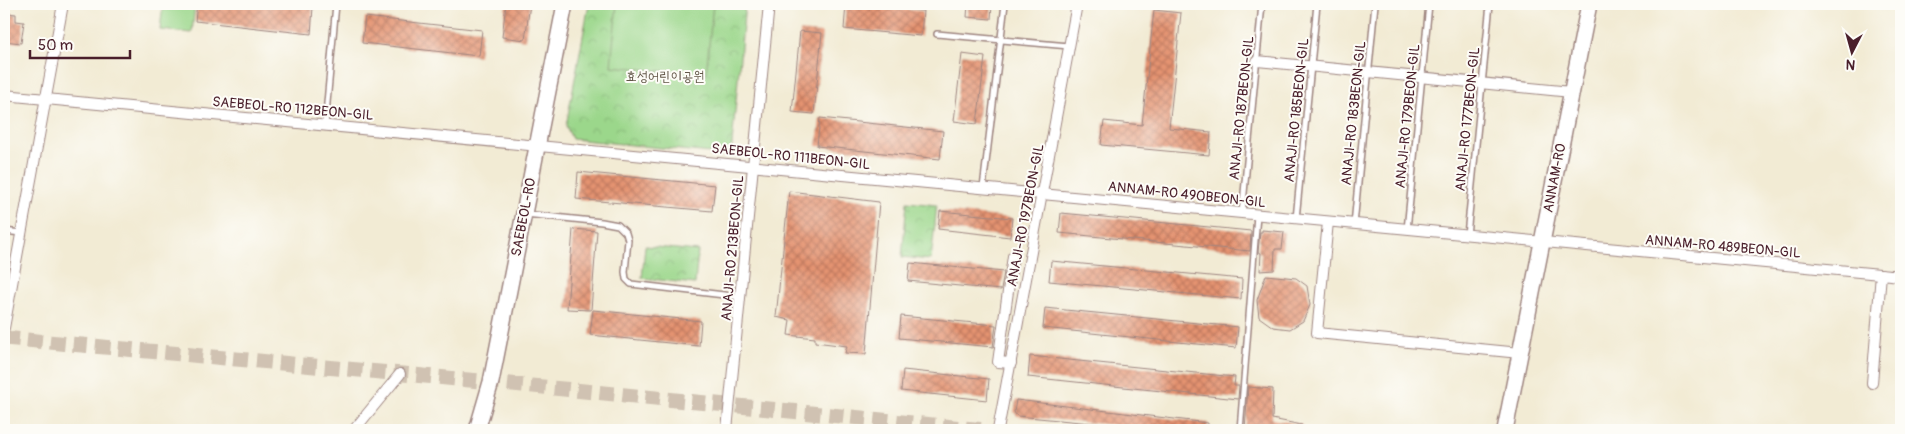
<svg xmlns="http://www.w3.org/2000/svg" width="1905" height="434" viewBox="0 0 1905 434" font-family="Pangolin,'Poor Story',sans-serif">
  <defs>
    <pattern id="park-crowns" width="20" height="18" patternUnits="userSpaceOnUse" patternTransform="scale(1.25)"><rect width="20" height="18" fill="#9bd78b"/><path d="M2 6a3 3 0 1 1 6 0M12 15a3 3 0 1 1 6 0" fill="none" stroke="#87b878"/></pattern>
    <pattern id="building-cross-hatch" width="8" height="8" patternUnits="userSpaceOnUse" patternTransform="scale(1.25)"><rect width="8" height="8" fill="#e49371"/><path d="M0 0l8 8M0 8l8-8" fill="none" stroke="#bb775d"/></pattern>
  </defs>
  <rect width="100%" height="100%" fill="#fdfcf7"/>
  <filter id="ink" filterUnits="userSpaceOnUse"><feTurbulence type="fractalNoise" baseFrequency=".02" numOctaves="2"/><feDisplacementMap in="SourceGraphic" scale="10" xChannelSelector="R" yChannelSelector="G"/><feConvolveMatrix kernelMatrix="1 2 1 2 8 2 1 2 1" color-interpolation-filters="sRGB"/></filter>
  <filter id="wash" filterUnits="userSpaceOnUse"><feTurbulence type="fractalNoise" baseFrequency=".0096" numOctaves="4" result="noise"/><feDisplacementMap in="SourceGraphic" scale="20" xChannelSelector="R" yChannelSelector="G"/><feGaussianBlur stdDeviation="1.12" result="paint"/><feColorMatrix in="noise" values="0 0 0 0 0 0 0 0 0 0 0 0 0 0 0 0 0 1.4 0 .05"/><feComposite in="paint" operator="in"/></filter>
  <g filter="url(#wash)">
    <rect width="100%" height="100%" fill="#f2ebd4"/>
    <!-- park -->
    <g fill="url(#park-crowns)" stroke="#727b5b">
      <polygon points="589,4 745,4 731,155 572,139 566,126"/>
      <polygon points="907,202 937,205 931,260 902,257"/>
      <polygon points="645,246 698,251 695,284 642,278"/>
    </g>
    <!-- pitch -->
    <g fill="#9bd78b" stroke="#727b5b">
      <polygon points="163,4 195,4 192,33 160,30"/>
      <polygon points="617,4 713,4 706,75 611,66"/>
    </g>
    <g id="blocks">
      <!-- building -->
      <g fill="url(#building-cross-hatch)">
        <polygon points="197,4 282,4 313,7 311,34 195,21"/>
        <polygon points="506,4 530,4 525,40 502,37"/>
        <polygon points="846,4 923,11 921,36 844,29"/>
        <polygon points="968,4 992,4 991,19 967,17"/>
        <polygon points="1154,10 1181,13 1169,128 1211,132 1209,155 1101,145 1104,121 1142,125"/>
        <polygon points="4,13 16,14 16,21 24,22 21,43 4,41"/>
        <polygon points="365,17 482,30 479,56 362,43"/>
        <polygon points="800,31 822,33 814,114 792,112"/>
        <polygon points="962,54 985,57 977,124 954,121"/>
        <polygon points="820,118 943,131 940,159 817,146"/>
        <polygon points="578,172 715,185 712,211 576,199"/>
        <polygon points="789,191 879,202 866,354 845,353 847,346 815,342 815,338 788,335 790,320 776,317"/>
        <polygon points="940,211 1012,218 1010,237 938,229"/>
        <polygon points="1061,213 1251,231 1250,251 1059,233"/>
        <polygon points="573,229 597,231 591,310 567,309"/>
        <polygon points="1262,230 1284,232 1282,249 1275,249 1274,270 1260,271 1261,253 1258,252 1260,232 1262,232"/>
        <polygon points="1051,261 1242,279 1241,299 1049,281"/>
        <polygon points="910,263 1004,272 1001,290 908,281"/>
        <polygon points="1266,275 1296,278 1307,286 1310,305 1303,321 1290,329 1273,327 1259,317 1257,300"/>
        <polygon points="1045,308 1238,327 1236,348 1043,328"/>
        <polygon points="593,310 701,321 699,346 590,335"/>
        <polygon points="901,316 996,325 993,347 899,338"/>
        <polygon points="1030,356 1235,377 1234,386 1239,386 1238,399 1028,377"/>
        <polygon points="903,370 989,379 987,400 901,391"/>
        <polygon points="1248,387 1273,389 1272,419 1302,425 1301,430 1245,430"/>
        <polygon points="1016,400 1208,423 1208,430 1142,430 1112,425 1017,416 1014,412"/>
      </g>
    </g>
  </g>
  <g filter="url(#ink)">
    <use href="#blocks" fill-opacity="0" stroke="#9e8580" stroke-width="1"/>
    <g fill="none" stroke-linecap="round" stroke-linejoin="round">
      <!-- secondary-tunnel -->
      <polyline stroke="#d0c2b2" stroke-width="15" stroke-dasharray="15 8" stroke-linecap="butt" points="4,338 491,382 985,430"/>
      <!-- lane casing -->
      <g stroke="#9e8580" stroke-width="8">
        <g id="lane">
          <polyline points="937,34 1069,46"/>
          <polyline points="325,125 336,4"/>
          <polyline points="983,188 1005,4"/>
          <polyline points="525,214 602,222 618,225 626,233 628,240 625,272 626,279 631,284 741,297"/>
          <polyline points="1242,214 1262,4"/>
          <polyline points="1296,219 1317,4"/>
          <polyline points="1354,225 1375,4"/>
          <polyline points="1407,230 1429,4"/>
          <polyline points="4,231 21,233"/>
          <polyline points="1467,235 1490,4"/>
          <polyline points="4,282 12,283"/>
          <polyline points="1240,430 1257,215"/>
        </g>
      </g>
      <!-- street casing -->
      <g stroke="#9e8580" stroke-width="12">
        <g id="street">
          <polyline points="1257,61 1571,92"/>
          <polyline points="4,95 1901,276"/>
          <polyline points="1328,222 1317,333 1520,353"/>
          <polyline points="4,328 63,4"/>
          <polyline points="1011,363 998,362 1013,256"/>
          <polyline points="1872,383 1881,274"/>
          <polyline points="354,430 400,374"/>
          <polyline points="727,430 769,4"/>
          <polyline points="998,430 1077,4"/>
        </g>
      </g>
      <!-- secondary casing -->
      <g stroke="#9e8580" stroke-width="18">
        <g id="secondary">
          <polyline points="477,430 491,382 565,4"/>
          <polyline points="1505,430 1589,4"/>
        </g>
      </g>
      <!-- lane -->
      <use href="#lane" stroke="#fff" stroke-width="5"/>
      <!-- street -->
      <use href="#street" stroke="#fff" stroke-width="10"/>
      <!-- secondary -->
      <use href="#secondary" stroke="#fff" stroke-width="15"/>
    </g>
  </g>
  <g text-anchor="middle" stroke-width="4" stroke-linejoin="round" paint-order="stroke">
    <!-- park labels -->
    <g font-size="14" fill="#625648" stroke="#fdfcf7">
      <text x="665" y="81">효성어린이공원</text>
    </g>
    <!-- street labels -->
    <g font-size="14" fill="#4a1f2b" stroke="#fdfcf7">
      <text transform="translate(293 108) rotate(5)" y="5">SAEBEOL-RO 112BEON-GIL</text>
      <text transform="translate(1241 108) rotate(-84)" y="5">ANAJI-RO 187BEON-GIL</text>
      <text transform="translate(1296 110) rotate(-84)" y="5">ANAJI-RO 185BEON-GIL</text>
      <text transform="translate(1353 113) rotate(-84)" y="5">ANAJI-RO 183BEON-GIL</text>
      <text transform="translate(1407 116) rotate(-84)" y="5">ANAJI-RO 179BEON-GIL</text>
      <text transform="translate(1467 119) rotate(-84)" y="5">ANAJI-RO 177BEON-GIL</text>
      <text transform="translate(791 156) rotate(6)" y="5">SAEBEOL-RO 111BEON-GIL</text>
      <text transform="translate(1554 178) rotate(-79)" y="5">ANNAM-RO</text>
      <text transform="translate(1187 194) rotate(6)" y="5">ANNAM-RO 490BEON-GIL</text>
      <text transform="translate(1025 215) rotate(-79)" y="5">ANAJI-RO 197BEON-GIL</text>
      <text transform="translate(523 217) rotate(-79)" y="5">SAEBEOL-RO</text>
      <text transform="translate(1723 246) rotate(5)" y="5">ANNAM-RO 489BEON-GIL</text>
      <text transform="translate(732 248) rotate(-85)" y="5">ANAJI-RO 213BEON-GIL</text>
    </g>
  </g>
  <!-- margin -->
  <rect width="1905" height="434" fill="none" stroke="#fdfcf7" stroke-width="20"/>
  <!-- north arrow -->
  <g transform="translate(1852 52) rotate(186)" stroke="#fdfcf7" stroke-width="4" paint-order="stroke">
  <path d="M0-4L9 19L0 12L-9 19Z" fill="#4a1f2b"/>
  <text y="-8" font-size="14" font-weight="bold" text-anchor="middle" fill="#4a1f2b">N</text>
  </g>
  <!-- scale -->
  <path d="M30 50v8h100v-8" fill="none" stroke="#4a1f2b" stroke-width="2.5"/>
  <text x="38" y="50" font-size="15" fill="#4a1f2b" stroke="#fdfcf7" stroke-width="4" paint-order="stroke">50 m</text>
</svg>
